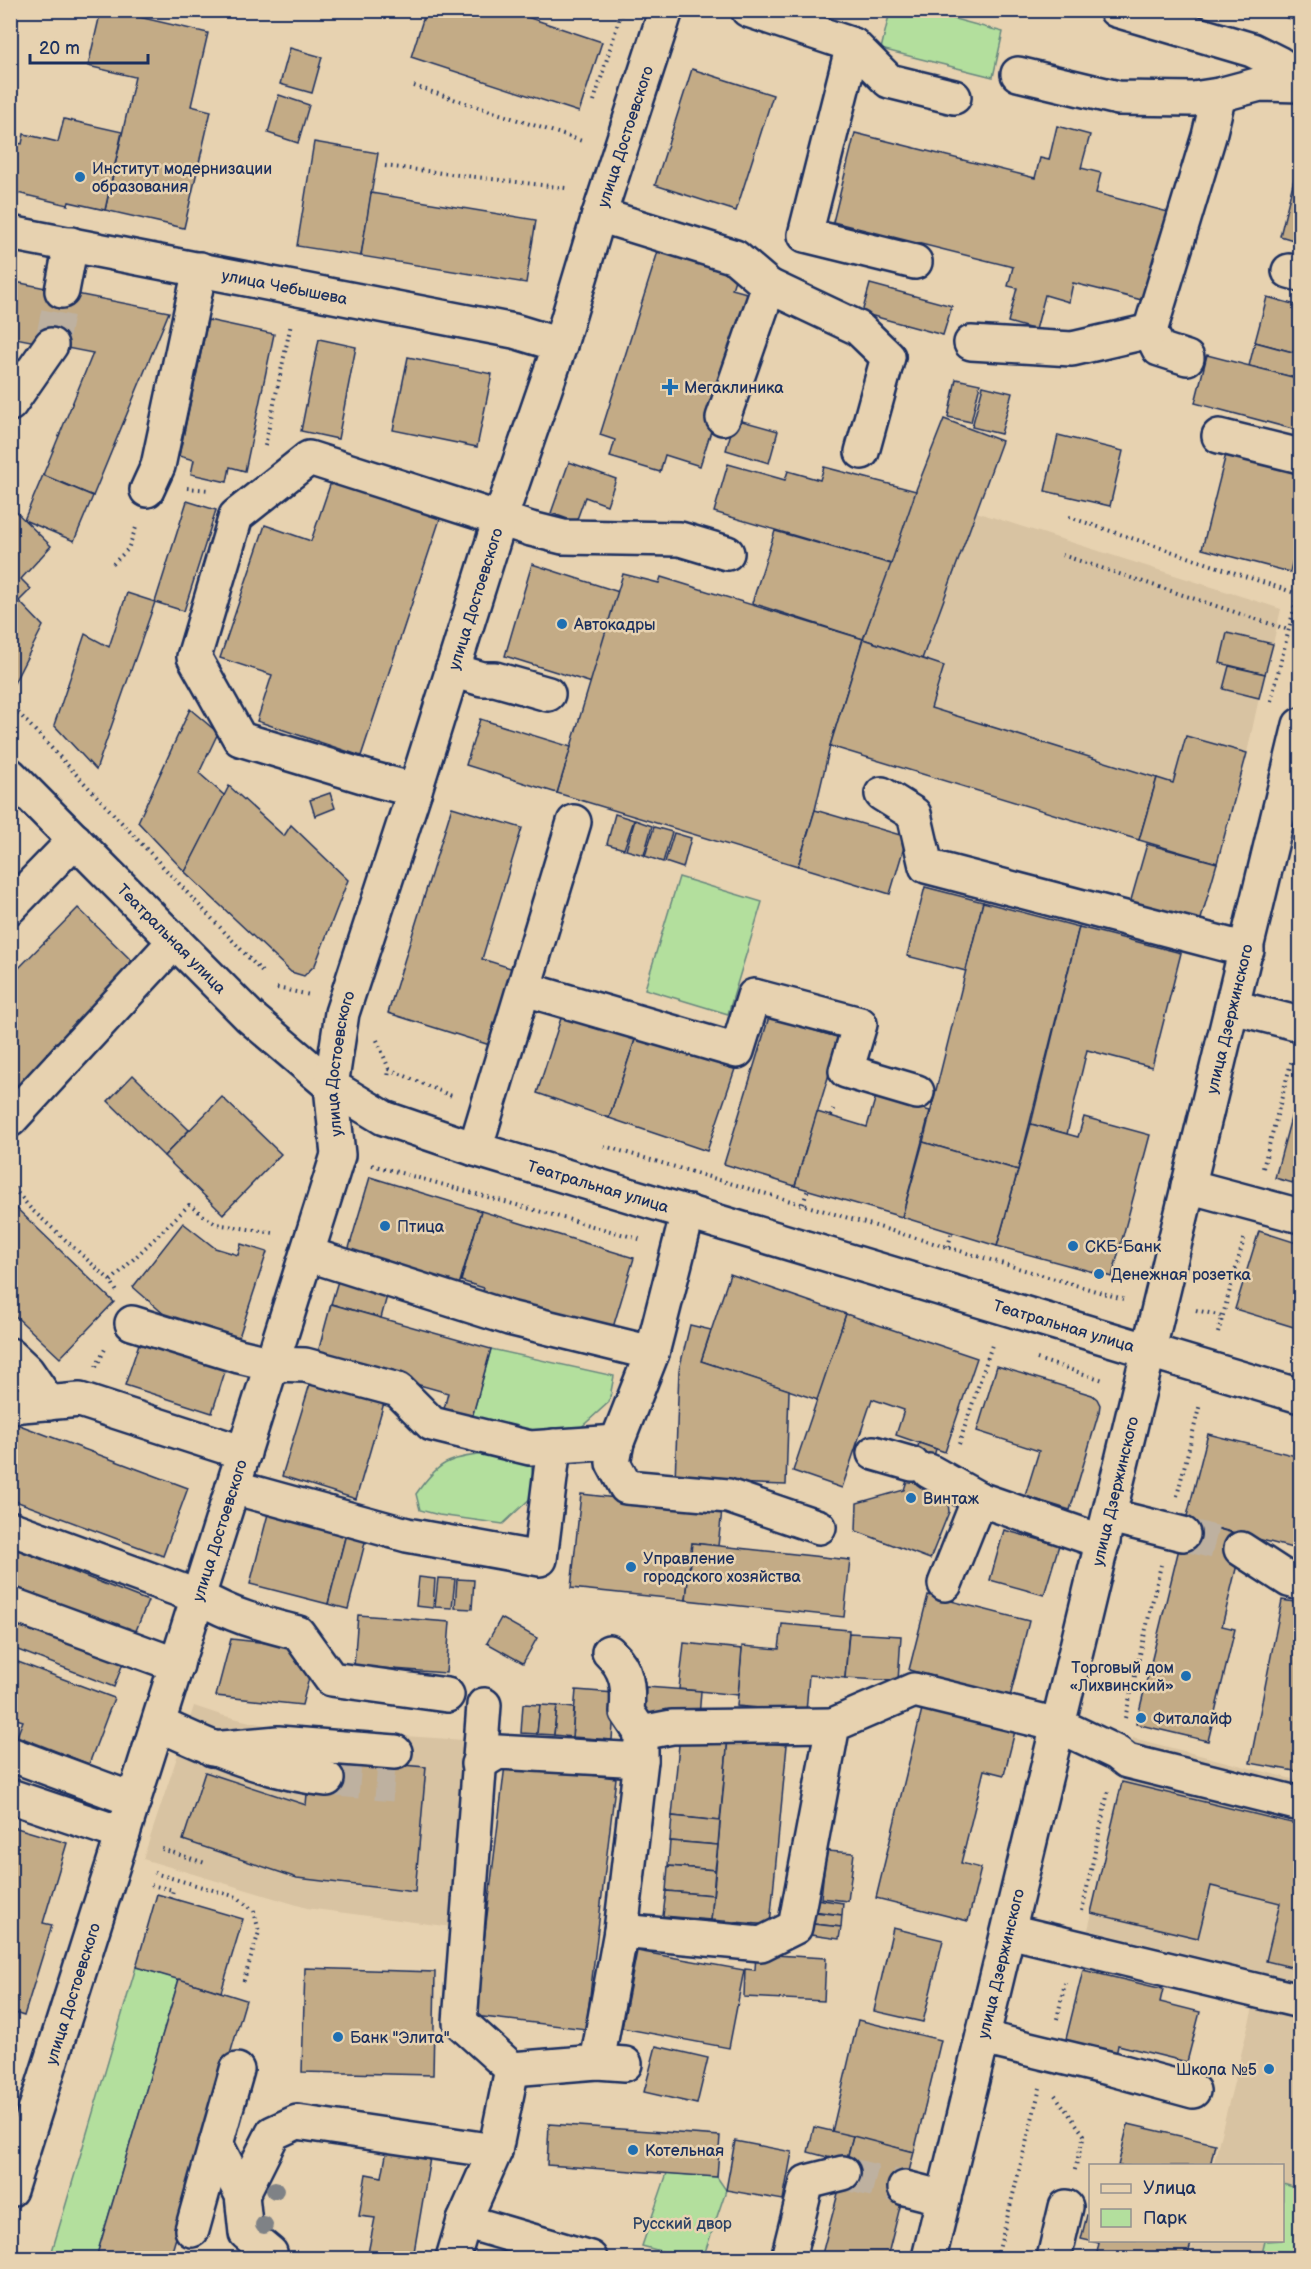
<svg xmlns="http://www.w3.org/2000/svg" width="1311" height="2269" viewBox="0 0 1311 2269" font-family="'Balsamiq Sans',sans-serif">
  <rect width="100%" height="100%" fill="#e7d2b0"/>
  <filter id="ink" filterUnits="userSpaceOnUse"><feTurbulence type="fractalNoise" baseFrequency=".0167" numOctaves="2"/><feDisplacementMap in="SourceGraphic" scale="12" xChannelSelector="R" yChannelSelector="G"/><feConvolveMatrix kernelMatrix="1 2 1 2 8 2 1 2 1" color-interpolation-filters="sRGB"/></filter>
  <g filter="url(#ink)">
    <!-- built -->
    <g fill="#d8c3a2">
      <polygon points="11,10 20,11 11,60 10,11"/>
      <polygon points="976,512 1281,609 1273,644 1227,633 1220,662 1229,666 1224,689 1259,698 1247,753 1186,736 1173,783 931,708 944,667 922,659"/>
      <polygon points="194,1706 221,1715 272,1727 464,1740 452,1927 307,1908 143,1859"/>
      <polygon points="1133,1738 1300,1781 1300,2258 1189,2258 1194,2241 1282,2240 1282,2166 1213,2165 1262,1972 1088,1930"/>
    </g>
    <!-- green -->
    <g fill="#b3df9d" stroke="#67877e" stroke-width="1.5">
      <polygon points="890,11 925,11 1003,32 993,77 881,49"/>
      <polygon points="679,877 762,902 728,1014 645,989"/>
      <polygon points="491,1349 614,1376 609,1402 577,1431 546,1436 471,1421"/>
      <path d="M486,1454L531,1464L536,1493L503,1524L439,1515L420,1510L416,1494C438,1462 448,1458 486,1454Z"/>
      <polygon points="136,1967 179,1979 96,2258 50,2258"/>
      <polygon points="667,2173 717,2177 726,2190 703,2258 686,2258 642,2246"/>
      <polygon points="1283,2184 1300,2189 1300,2258 1261,2258 1265,2241 1282,2240"/>
    </g>
    <!-- building -->
    <g fill="#c3ab86" stroke="#1b2f5e" stroke-width="1.5">
      <polygon points="101,10 109,10 208,33 191,106 211,111 184,228 105,210 135,77 88,66"/>
      <polygon points="426,10 506,10 602,42 579,112 411,57"/>
      <polygon points="1263,10 1300,10 1300,22"/>
      <polygon points="290,48 322,57 312,93 280,84"/>
      <polygon points="692,69 773,95 736,211 655,185"/>
      <polygon points="279,95 309,105 298,143 268,133"/>
      <polygon points="64,119 122,132 105,210 69,202 68,205 13,192 15,181 10,180 10,142 22,144 24,134 58,142"/>
      <polygon points="1057,126 1090,135 1081,168 1101,173 1096,193 1168,212 1146,301 1073,283 1069,302 1045,295 1036,330 1008,322 1017,288 1008,286 1013,267 833,222 855,133 1035,178 1040,158 1049,160"/>
      <polygon points="314,142 378,153 361,256 297,246"/>
      <polygon points="1300,155 1300,242 1280,236"/>
      <polygon points="371,193 536,220 526,283 361,256"/>
      <polygon points="660,245 738,270 732,289 754,295 700,466 665,455 660,472 610,457 615,440 600,435"/>
      <polygon points="10,281 169,312 93,496 43,475 93,353 10,337"/>
      <polygon points="870,284 952,306 943,335 862,313"/>
      <polygon points="1267,297 1300,306 1300,354 1255,342"/>
      <polygon points="208,320 274,334 245,471 230,467 227,482 191,474 194,460 179,456"/>
      <polygon points="319,339 356,347 338,439 301,431"/>
      <polygon points="1255,342 1300,354 1300,379 1249,366"/>
      <polygon points="1207,355 1300,379 1300,431 1195,403"/>
      <polygon points="408,357 492,374 477,447 393,430"/>
      <polygon points="956,379 980,384 971,422 948,417"/>
      <polygon points="983,386 1012,393 1001,434 972,427"/>
      <polygon points="735,419 778,431 769,463 726,450"/>
      <polygon points="944,419 1002,441 922,659 863,639 914,495"/>
      <polygon points="1058,435 1123,451 1110,506 1045,491"/>
      <polygon points="1227,450 1300,470 1300,530 1290,572 1202,549"/>
      <polygon points="569,462 616,479 607,505 585,497 576,522 551,513"/>
      <polygon points="728,464 785,480 788,471 820,480 824,467 916,491 891,564 714,512"/>
      <polygon points="43,475 93,496 74,541 24,520"/>
      <polygon points="332,479 441,516 361,756 257,721 272,675 220,658 265,525 311,541"/>
      <polygon points="187,501 216,510 184,611 155,602"/>
      <polygon points="10,506 51,546 21,579 31,589 19,601 43,626 14,683 10,680"/>
      <polygon points="775,531 891,564 863,639 752,603"/>
      <polygon points="532,564 619,592 592,683 505,656"/>
      <polygon points="623,574 659,583 661,577 863,639 830,746 815,810 798,866 557,793"/>
      <polygon points="127,593 155,602 96,770 54,725 85,634 109,647"/>
      <polygon points="1227,633 1273,644 1265,674 1220,663"/>
      <polygon points="863,639 944,666 931,708 1157,778 1139,840 830,746"/>
      <polygon points="1229,666 1265,674 1259,698 1223,689"/>
      <polygon points="190,709 218,733 199,773 225,796 185,872 138,822"/>
      <polygon points="480,719 571,747 557,793 466,765"/>
      <polygon points="1186,736 1247,753 1217,863 1139,840 1157,778 1173,783"/>
      <polygon points="229,786 284,836 291,825 348,880 315,965 304,976 291,972 185,872"/>
      <polygon points="330,793 335,808 315,816 310,800"/>
      <polygon points="452,807 522,828 482,959 517,970 493,1046 388,1013"/>
      <polygon points="815,810 907,837 890,894 798,866"/>
      <polygon points="615,814 634,820 624,849 607,844"/>
      <polygon points="635,820 652,826 644,855 626,850"/>
      <polygon points="654,827 672,832 663,862 645,856"/>
      <polygon points="674,833 691,838 683,868 665,862"/>
      <polygon points="1147,844 1217,863 1199,926 1129,907"/>
      <polygon points="925,887 983,902 966,971 907,956"/>
      <polygon points="983,902 1079,927 1018,1170 923,1142"/>
      <polygon points="78,908 137,966 10,1095 10,977"/>
      <polygon points="1079,927 1181,953 1152,1067 1087,1050 1067,1134 1031,1124"/>
      <polygon points="563,1012 636,1037 609,1118 537,1093"/>
      <polygon points="769,1017 840,1038 795,1186 724,1164"/>
      <polygon points="636,1037 735,1069 707,1151 609,1118"/>
      <polygon points="133,1075 189,1130 164,1156 108,1101"/>
      <polygon points="1300,1084 1300,1185 1275,1178"/>
      <polygon points="876,1096 930,1111 902,1217 795,1186 817,1112 867,1127"/>
      <polygon points="222,1097 281,1154 223,1214 164,1156"/>
      <polygon points="1084,1117 1150,1135 1112,1277 997,1246 1031,1124 1078,1137"/>
      <polygon points="923,1142 1018,1170 997,1246 902,1217"/>
      <polygon points="370,1177 481,1211 457,1292 346,1258"/>
      <polygon points="10,1202 114,1302 60,1358 10,1311"/>
      <polygon points="481,1211 634,1258 611,1334 482,1294 484,1288 461,1281"/>
      <polygon points="183,1223 215,1248 238,1255 241,1244 267,1252 236,1346 182,1330 133,1287"/>
      <polygon points="1259,1231 1300,1244 1300,1329 1235,1309"/>
      <polygon points="341,1271 390,1285 381,1318 331,1304"/>
      <polygon points="730,1274 846,1314 818,1400 701,1361"/>
      <polygon points="331,1304 491,1349 471,1421 443,1413 448,1393 317,1356"/>
      <polygon points="846,1314 977,1358 945,1452 896,1435 904,1410 872,1399 842,1488 793,1471"/>
      <polygon points="690,1325 711,1330 701,1361 789,1390 786,1485 675,1481 679,1370"/>
      <polygon points="142,1335 228,1362 212,1413 125,1385"/>
      <polygon points="997,1366 1092,1395 1097,1399 1100,1405 1099,1412 1070,1510 1025,1496 1039,1451 977,1431"/>
      <polygon points="313,1374 386,1396 356,1499 282,1476"/>
      <polygon points="14,1423 188,1488 163,1556 10,1499 10,1433"/>
      <polygon points="1208,1434 1300,1457 1300,1550 1186,1520"/>
      <polygon points="919,1443 936,1449 925,1487 947,1494 949,1512 930,1559 856,1531 857,1503 904,1490"/>
      <polygon points="581,1494 722,1510 718,1546 692,1543 686,1600 571,1588"/>
      <polygon points="269,1510 347,1530 328,1604 250,1584"/>
      <polygon points="1186,1520 1244,1536 1222,1626 1235,1629 1208,1741 1136,1724"/>
      <polygon points="347,1530 367,1535 348,1609 328,1604"/>
      <polygon points="1004,1530 1059,1545 1044,1595 990,1580"/>
      <polygon points="692,1543 850,1560 844,1617 686,1600"/>
      <polygon points="10,1547 148,1601 131,1643 10,1596"/>
      <polygon points="419,1577 435,1579 433,1608 416,1606"/>
      <polygon points="438,1578 455,1579 452,1608 435,1607"/>
      <polygon points="457,1579 474,1580 472,1609 455,1608"/>
      <polygon points="928,1595 1029,1621 1010,1697 909,1670"/>
      <polygon points="1282,1600 1300,1603 1300,1772 1250,1763"/>
      <polygon points="10,1610 126,1655 114,1687 10,1647"/>
      <polygon points="358,1615 450,1622 446,1673 354,1666"/>
      <polygon points="501,1618 537,1638 523,1663 487,1643"/>
      <polygon points="782,1624 849,1630 845,1678 809,1675 806,1712 737,1706 742,1646 779,1649"/>
      <polygon points="849,1633 901,1636 898,1681 845,1678"/>
      <polygon points="231,1639 287,1645 310,1674 302,1705 216,1696"/>
      <polygon points="684,1643 742,1649 738,1695 679,1689"/>
      <polygon points="10,1659 114,1698 89,1764 17,1736 23,1721 10,1717"/>
      <polygon points="646,1687 701,1691 699,1718 644,1715"/>
      <polygon points="576,1690 615,1693 612,1740 572,1737"/>
      <polygon points="523,1704 540,1705 537,1734 521,1733"/>
      <polygon points="540,1705 557,1706 554,1735 537,1734"/>
      <polygon points="923,1705 1016,1727 1004,1775 984,1770 961,1863 981,1868 968,1921 876,1898"/>
      <polygon points="557,1706 574,1708 572,1737 554,1735"/>
      <polygon points="680,1735 728,1739 720,1821 672,1816"/>
      <polygon points="728,1739 787,1745 770,1925 711,1920"/>
      <polygon points="329,1759 426,1767 415,1892 297,1878 183,1840 205,1772 306,1805 307,1794 326,1796"/>
      <polygon points="505,1765 616,1778 586,2029 475,2016"/>
      <polygon points="1122,1782 1300,1825 1300,1969 1266,1961 1280,1903 1211,1886 1198,1938 1091,1913"/>
      <polygon points="672,1816 720,1821 718,1845 670,1841"/>
      <polygon points="10,1826 67,1843 43,1923 52,1925 24,2016 15,2013 10,2026"/>
      <polygon points="670,1841 718,1845 715,1870 668,1866"/>
      <polygon points="826,1851 854,1853 848,1901 821,1898"/>
      <polygon points="668,1866 715,1870 713,1895 666,1891"/>
      <polygon points="666,1891 713,1895 711,1920 663,1916"/>
      <polygon points="157,1894 243,1919 221,1992 136,1967"/>
      <polygon points="816,1899 843,1903 842,1915 814,1911"/>
      <polygon points="814,1912 842,1915 841,1927 813,1924"/>
      <polygon points="813,1924 841,1927 839,1939 811,1935"/>
      <polygon points="893,1928 943,1940 923,2022 874,2011"/>
      <polygon points="637,1951 744,1970 729,2048 622,2028"/>
      <polygon points="756,1954 826,1958 824,2001 744,1997 745,1969 755,1970"/>
      <polygon points="305,1968 435,1972 433,2075 302,2072"/>
      <polygon points="1083,1970 1163,1989 1160,2002 1200,2012 1187,2062 1118,2045 1116,2056 1065,2043"/>
      <polygon points="179,1979 246,2000 170,2258 96,2258"/>
      <polygon points="858,2020 941,2040 914,2152 832,2132"/>
      <polygon points="656,2046 708,2058 697,2104 644,2092"/>
      <polygon points="549,2124 720,2136 717,2177 547,2165"/>
      <polygon points="1128,2124 1215,2144 1210,2166 1118,2166"/>
      <polygon points="814,2127 853,2136 846,2162 808,2152"/>
      <polygon points="853,2136 914,2152 887,2258 821,2258"/>
      <polygon points="735,2141 792,2152 783,2200 726,2190"/>
      <polygon points="388,2144 431,2152 413,2258 367,2258 375,2218 359,2216 366,2174 382,2177"/>
      <polygon points="1087,2215 1090,2216 1090,2240 1192,2240 1187,2258 1096,2258 1099,2243 1081,2239"/>
      <polygon points="506,2247 547,2258 502,2258"/>
    </g>
    <g fill="none" stroke-linecap="round" stroke-linejoin="round">
      <!-- minor-tunnel -->
      <g stroke="#beb1a0" stroke-width="33" stroke-dasharray="33 16" stroke-linecap="butt">
        <polyline points="51,345 62,291"/>
        <polyline points="1183,1534 1241,1549"/>
        <polyline points="327,1779 394,1785"/>
        <polyline points="843,2173 905,2188"/>
      </g>
      <!-- minor casing -->
      <g stroke="#1b2f5e" stroke-width="38">
        <g id="minor">
          <polyline points="748,10 853,45 805,235 915,262"/>
          <polyline points="1116,10 1252,50 1278,63 1300,78"/>
          <polyline points="853,45 889,81 954,97"/>
          <polyline points="1018,74 1118,98 1193,99 1219,95 1260,84 1300,85"/>
          <polyline points="599,215 735,257 769,286 723,418"/>
          <path id="s1" d="M10,233L514,331L560,345"/>
          <polyline points="1289,271 1300,274"/>
          <polyline points="769,286 858,328 888,357 862,452"/>
          <polyline points="62,291 71,244"/>
          <polyline points="1150,331 1159,349 1187,358"/>
          <polyline points="971,343 1072,349 1150,331 1209,136 1219,95"/>
          <polyline points="10,404 51,345"/>
          <polyline points="1219,436 1300,456"/>
          <polyline points="147,490 158,466 200,269"/>
          <polyline points="452,670 482,679 495,679 548,694"/>
          <path id="s2" d="M10,775L250,1017L331,1086L384,1118L475,1149L1300,1396"/>
          <polyline points="415,790 376,780 240,739 194,657 236,516 309,458 531,529 563,537 680,539 727,553"/>
          <polyline points="882,794 914,814 926,866 1247,950"/>
          <polyline points="10,907 75,840"/>
          <polyline points="525,989 737,1051 754,996 860,1024 846,1071 917,1092"/>
          <polyline points="1233,1007 1300,1024"/>
          <polyline points="10,1120 175,941"/>
          <polyline points="475,1149 574,822"/>
          <polyline points="1188,1186 1300,1216"/>
          <polyline points="307,1254 509,1318 652,1353 688,1212"/>
          <polyline points="132,1323 239,1356 272,1364 305,1365 398,1390 432,1424 530,1448 617,1442"/>
          <polyline points="652,1353 617,1442 613,1463 626,1487 728,1496 819,1527"/>
          <polyline points="10,1355 27,1371 49,1403"/>
          <polyline points="10,1406 80,1400 244,1453"/>
          <polyline points="874,1453 912,1464"/>
          <polyline points="929,1471 979,1499 1103,1542"/>
          <polyline points="233,1487 407,1535 540,1559 554,1446"/>
          <polyline points="1110,1516 1183,1534"/>
          <path d="M10,1528L199,1597C234,1617 259,1623 298,1633L331,1679L447,1695"/>
          <polyline points="1241,1549 1289,1580 1300,1583"/>
          <polyline points="945,1584 979,1499"/>
          <polyline points="10,1604 177,1665"/>
          <path d="M609,1652C628,1670 629,1687 627,1712L641,1733"/>
          <polyline points="484,1705 460,2022 512,2069 597,2062 621,1931 641,1760"/>
          <path d="M159,1724C212,1749 269,1773 327,1779"/>
          <polyline points="212,1749 278,1743 395,1752"/>
          <polyline points="10,1754 134,1800"/>
          <polyline points="478,1764 498,1752 641,1760 641,1733 672,1727 833,1725"/>
          <polyline points="10,1796 123,1834"/>
          <polyline points="621,1931 761,1944 795,1927 833,1725 914,1690 1058,1725 1117,1753 1127,1761 1300,1804"/>
          <polyline points="1009,1931 1300,2001"/>
          <polyline points="983,2038 1112,2069 1193,2091"/>
          <polyline points="597,2062 625,2064"/>
          <polyline points="237,2070 216,2144 242,2195 246,2233 270,2253 269,2258"/>
          <polyline points="905,2188 944,2198"/>
          <path id="s3" d="M10,2190L338,1155L331,1086L342,1013L415,790L500,519L560,345L599,215L666,10"/>
          <polyline points="242,2195 273,2133 297,2122 495,2151"/>
          <polyline points="464,2221 590,2258"/>
          <polyline points="192,2230 216,2144"/>
          <polyline points="453,2258 464,2221 495,2151 512,2069"/>
          <polyline points="788,2258 807,2182 843,2173"/>
          <path id="s4" d="M929,2258L1300,725"/>
          <polyline points="1054,2258 1066,2207"/>
        </g>
      </g>
      <!-- path -->
      <g stroke="#1b2f5e" stroke-width="4" stroke-dasharray="1.5 4.5" stroke-linecap="butt">
        <polyline points="414,86 582,141 581,143"/>
        <polyline points="594,101 622,10"/>
        <polyline points="385,166 566,188"/>
        <polyline points="265,446 291,324"/>
        <polyline points="187,488 209,490"/>
        <polyline points="1069,517 1298,594"/>
        <polyline points="1062,555 1289,630"/>
        <polyline points="113,564 128,549 137,525"/>
        <polyline points="1271,701 1300,585"/>
        <polyline points="10,704 264,974"/>
        <polyline points="277,988 310,995"/>
        <polyline points="377,1040 389,1069 388,1078"/>
        <polyline points="389,1069 454,1097"/>
        <polyline points="831,1116 834,1106"/>
        <polyline points="604,1146 1123,1299"/>
        <polyline points="372,1165 643,1240"/>
        <polyline points="1263,1168 1292,1059"/>
        <polyline points="10,1184 31,1209 111,1281 117,1292"/>
        <polyline points="803,1204 808,1189"/>
        <polyline points="948,1247 952,1231"/>
        <polyline points="111,1281 189,1205 216,1224 274,1233"/>
        <polyline points="1196,1310 1222,1316"/>
        <polyline points="1218,1333 1244,1239"/>
        <polyline points="1037,1359 1103,1380 1103,1378"/>
        <polyline points="96,1367 106,1347"/>
        <polyline points="959,1444 992,1345"/>
        <polyline points="1177,1496 1200,1404"/>
        <polyline points="1125,1718 1161,1565"/>
        <polyline points="162,1849 205,1863"/>
        <polyline points="154,1873 237,1897 254,1911 259,1932 243,1983"/>
        <polyline points="151,1885 173,1890 171,1898"/>
        <polyline points="1082,1911 1108,1792"/>
        <polyline points="1057,2019 1065,1983"/>
        <polyline points="1055,2095 1084,2135 1074,2173"/>
        <polyline points="997,2258 1040,2088"/>
      </g>
      <!-- minor -->
      <use href="#minor" stroke="#e7d2b0" stroke-width="33"/>
    </g>
    <!-- trees -->
    <g fill="#7f8286">
      <circle cx="275" cy="2190" r="9"/>
      <circle cx="264" cy="2225" r="9"/>
    </g>
  </g>
  <!-- markers -->
  <g fill="#1f6fb2" stroke="#e7d2b0" stroke-width="2">
    <circle cx="80" cy="177" r="6"/>
    <path d="M667 378h6v6h6v6h-6v6h-6v-6h-6v-6h6z"/>
    <circle cx="562" cy="624" r="6"/>
    <circle cx="385" cy="1226" r="6"/>
    <circle cx="1073" cy="1246" r="6"/>
    <circle cx="1099" cy="1274" r="6"/>
    <circle cx="911" cy="1498" r="6"/>
    <circle cx="631" cy="1567" r="6"/>
    <circle cx="1186" cy="1676" r="6"/>
    <circle cx="1141" cy="1718" r="6"/>
    <circle cx="338" cy="2037" r="6"/>
    <circle cx="1269" cy="2069" r="6"/>
    <circle cx="633" cy="2150" r="6"/>
  </g>
  <g text-anchor="middle" stroke-width="5" stroke-linejoin="round" paint-order="stroke">
    <!-- street labels -->
    <g font-size="16" fill="#1b2f5e" stroke="#e7d2b0">
      <text dy="6" stroke="none"><textPath href="#s3" startOffset="2150">улица Достоевского</textPath></text>
      <text dy="6" stroke="none"><textPath href="#s1" startOffset="280">улица Чебышева</textPath></text>
      <text dy="6" stroke="none"><textPath href="#s3" startOffset="1664">улица Достоевского</textPath></text>
      <text dy="6" stroke="none"><textPath href="#s2" startOffset="230">Театральная улица</textPath></text>
      <text dy="6" stroke="none"><textPath href="#s4" startOffset="1275">улица Дзержинского</textPath></text>
      <text dy="6" stroke="none"><textPath href="#s3" startOffset="1178">улица Достоевского</textPath></text>
      <text dy="6" stroke="none"><textPath href="#s2" startOffset="734">Театральная улица</textPath></text>
      <text dy="6" stroke="none"><textPath href="#s2" startOffset="1220">Театральная улица</textPath></text>
      <text dy="6" stroke="none"><textPath href="#s4" startOffset="789">улица Дзержинского</textPath></text>
      <text dy="6" stroke="none"><textPath href="#s3" startOffset="692">улица Достоевского</textPath></text>
      <text dy="6" stroke="none"><textPath href="#s4" startOffset="303">улица Дзержинского</textPath></text>
      <text dy="6" stroke="none"><textPath href="#s3" startOffset="206">улица Достоевского</textPath></text>
    </g>
    <!-- poi labels -->
    <g font-size="16" fill="#1b2f5e" stroke="#e7d2b0" text-anchor="start">
      <text x="92" y="174">Институт модернизации<tspan x="92" dy="18">образования</tspan></text>
      <text x="684" y="393">Мегаклиника</text>
      <text x="574" y="630">Автокадры</text>
      <text x="397" y="1232">Птица</text>
      <text x="1085" y="1252">СКБ-Банк</text>
      <text x="1111" y="1280">Денежная розетка</text>
      <text x="923" y="1504">Винтаж</text>
      <text x="643" y="1564">Управление<tspan x="643" dy="18">городского хозяйства</tspan></text>
      <text x="1174" y="1673" text-anchor="end">Торговый дом<tspan x="1174" dy="18">«Лихвинский»</tspan></text>
      <text x="1153" y="1724">Фиталайф</text>
      <text x="350" y="2043">Банк "Элита"</text>
      <text x="1257" y="2075" text-anchor="end">Школа №5</text>
      <text x="645" y="2156">Котельная</text>
    </g>
    <!-- park labels -->
    <g font-size="16" fill="#2a4164" stroke="#e7d2b0">
      <text x="682" y="2229">Русский двор</text>
    </g>
  </g>
  <!-- margin -->
  <rect width="1311" height="2269" fill="none" stroke="#e7d2b0" stroke-width="36"/>
  <rect x="18" y="18" width="1275" height="2233" fill="none" stroke="#1b2f5e" stroke-width="2" filter="url(#ink)"/>
  <!-- legend -->
  <rect x="1089" y="2164" width="195" height="78" fill="#e7d2b0" stroke="#95918f" stroke-width="1.5"/>
  <rect x="1101" y="2184" width="30" height="9" fill="#e7d2b0" stroke="#95918f" stroke-width="1.5"/>
  <text x="1143" y="2194" font-size="18" fill="#1b2f5e">Улица</text>
  <rect x="1101" y="2209" width="30" height="18" fill="#b3df9d" stroke="#95918f" stroke-width="1.5"/>
  <text x="1143" y="2224" font-size="18" fill="#1b2f5e">Парк</text>
  <!-- scale -->
  <path d="M30 54v9h118v-9" fill="none" stroke="#1b2f5e" stroke-width="3"/>
  <text x="39" y="54" font-size="18" fill="#1b2f5e" stroke="#e7d2b0" stroke-width="4.5" paint-order="stroke">20 m</text>
</svg>
